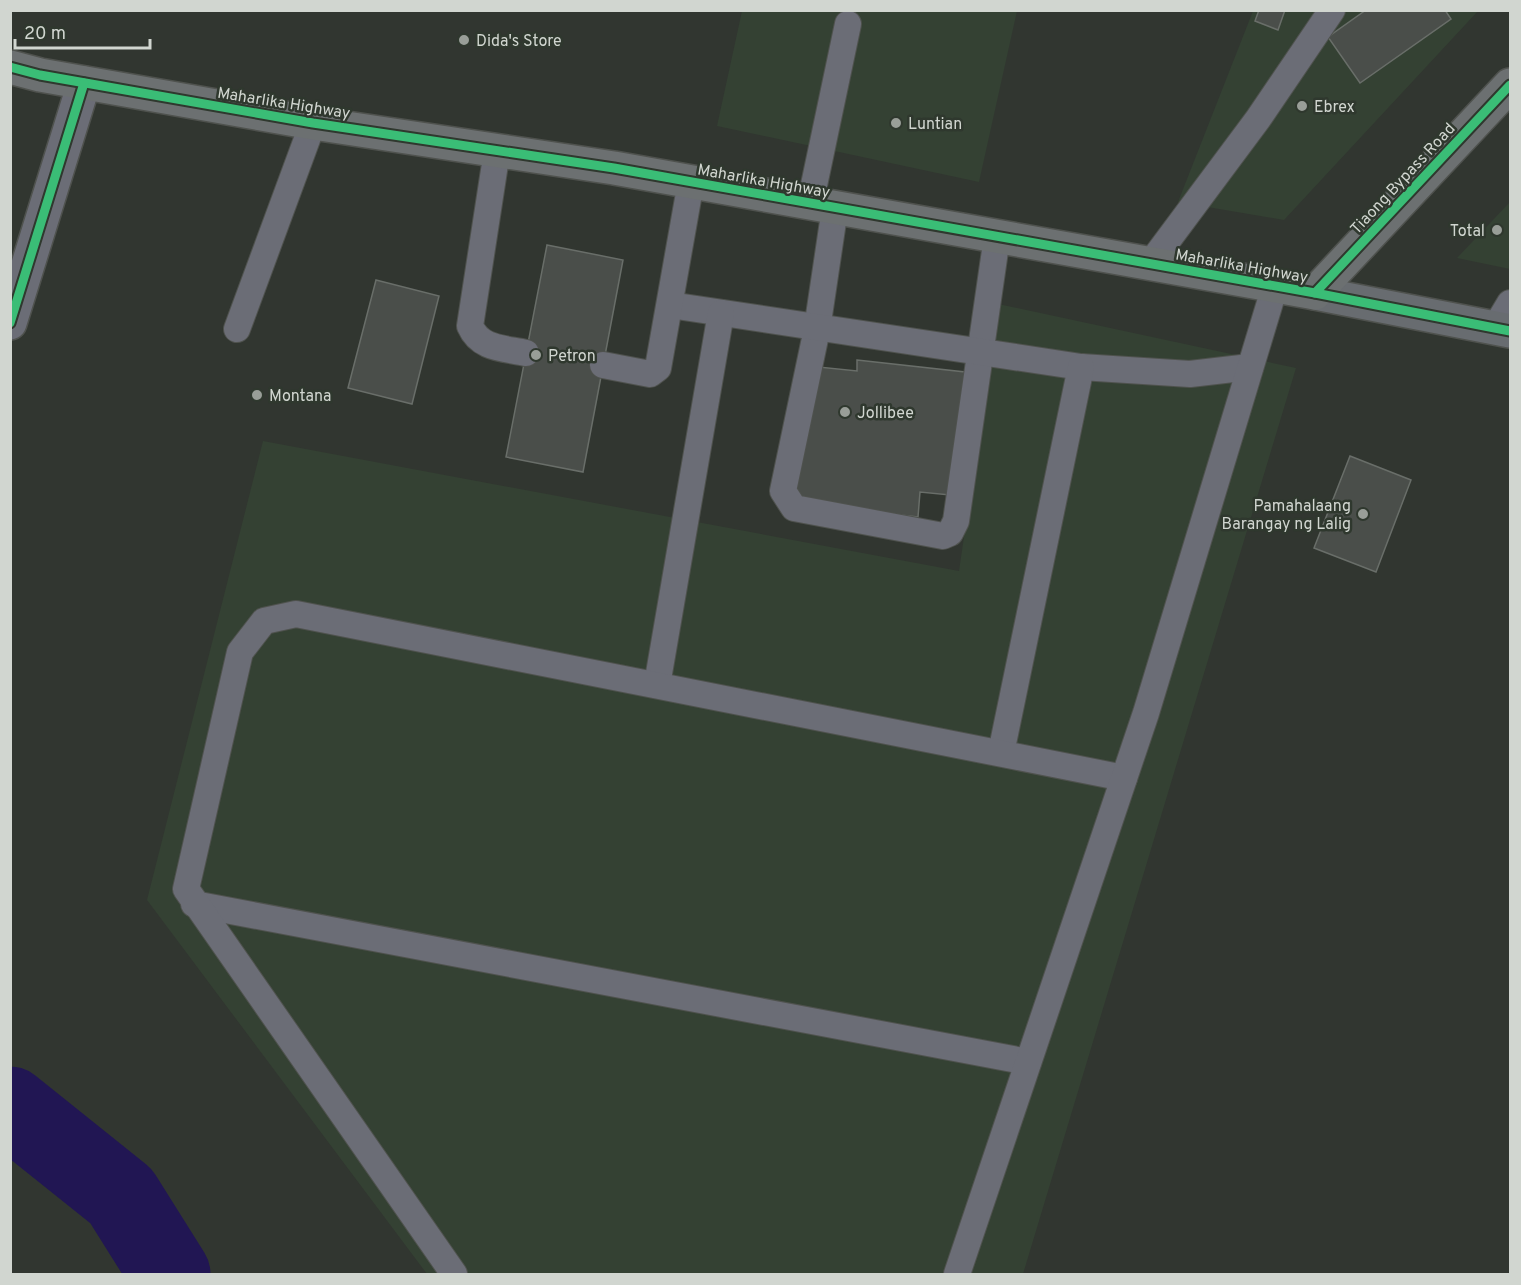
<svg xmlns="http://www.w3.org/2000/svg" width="1521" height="1285" viewBox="0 0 1521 1285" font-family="Overpass,sans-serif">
  <rect width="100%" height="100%" fill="#313630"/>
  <!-- built -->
  <g fill="#344133">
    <polygon points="742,11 1017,11 979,182 717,126"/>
    <polygon points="1253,11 1478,11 1284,220 1178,202"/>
    <polygon points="1510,202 1510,269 1457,258"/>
    <polygon points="998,304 1296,368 1023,1274 427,1274 147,900 263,441 959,571"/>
  </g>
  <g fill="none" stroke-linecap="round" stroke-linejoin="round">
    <!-- river -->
    <polyline stroke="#211653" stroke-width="81" points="10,1107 121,1196 170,1274"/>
  </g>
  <!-- building -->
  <g fill="#4a4e4a" stroke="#696e69" stroke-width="1.5">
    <polygon points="1259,10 1285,10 1278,30 1255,21"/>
    <polygon points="1366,10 1445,10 1451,19 1360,83 1328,37"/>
    <polygon points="547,245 623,260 583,472 506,457"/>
    <polygon points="376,280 439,296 412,404 348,388"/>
    <polygon points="857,360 965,372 950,495 920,492 918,517 793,503 809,366 857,371"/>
    <polygon points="1350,456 1411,480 1376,572 1314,548"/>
  </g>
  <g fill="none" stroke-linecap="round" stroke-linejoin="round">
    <!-- lane casing -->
    <g stroke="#4f524e" stroke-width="28">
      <g id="lane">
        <path d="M497,151L470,326C480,349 503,348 526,353"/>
        <polyline points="810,204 848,24"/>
        <polyline points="835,208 817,329 783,491 794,508 943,536 950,533 956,521 997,237"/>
        <polyline points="1150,264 1258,119 1332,10"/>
        <polyline points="670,305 1081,367 1190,374 1250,367"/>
        <polyline points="1495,328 1510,303"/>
        <polyline points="237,329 313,123"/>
        <polyline points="603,365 650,374 658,368 691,182"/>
        <polyline points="657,685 721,313"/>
        <polyline points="1001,753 1081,367"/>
        <polyline points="194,904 1028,1062"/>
        <polyline points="454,1274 186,889 240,652 264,621 296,614 1124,778"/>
        <polyline points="957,1274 1146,713 1275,286"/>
      </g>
    </g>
    <!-- street casing -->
    <g stroke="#4f524e" stroke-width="36">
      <polyline id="street" points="10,323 84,83"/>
    </g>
    <!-- primary casing -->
    <g stroke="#4f524e" stroke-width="36">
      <polyline id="primary" points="1315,293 1510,331"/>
    </g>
    <!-- highway casing -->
    <g stroke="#4f524e" stroke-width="36">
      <polyline id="highway" points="10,67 40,75 313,123 614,168 1315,293 1510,85"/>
    </g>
    <!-- lane -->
    <use href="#lane" stroke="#6b6d76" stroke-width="26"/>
    <!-- street -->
    <use href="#street" stroke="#6b6d76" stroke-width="33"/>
    <!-- primary -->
    <use href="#primary" stroke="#686c70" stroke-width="33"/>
    <!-- highway -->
    <use href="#highway" stroke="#6c7071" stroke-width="33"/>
    <!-- cycleway casing -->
    <g stroke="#2f382e" stroke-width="13">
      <g id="cycleway">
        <polyline points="10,67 40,75 313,123 614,168 1315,293 1510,331"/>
        <polyline points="1315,293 1510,85"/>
        <polyline points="10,323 84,83"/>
      </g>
    </g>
    <!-- cycleway -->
    <use href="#cycleway" stroke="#3abd76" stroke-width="9"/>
  </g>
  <!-- markers -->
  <g fill="#999e98" stroke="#2f382e" stroke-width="2">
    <circle cx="464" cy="40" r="6"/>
    <circle cx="1302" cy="106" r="6"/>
    <circle cx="896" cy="123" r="6"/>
    <circle cx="1497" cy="230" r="6"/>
    <circle cx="536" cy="355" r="6"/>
    <circle cx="257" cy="395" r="6"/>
    <circle cx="845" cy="412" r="6"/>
    <circle cx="1363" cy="514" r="6"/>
  </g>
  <g text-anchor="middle" stroke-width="5" stroke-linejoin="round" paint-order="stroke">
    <!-- poi labels -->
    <g font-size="16" fill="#d1d6d0" stroke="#2f382e" text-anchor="start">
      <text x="476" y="46">Dida's Store</text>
      <text x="1314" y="112">Ebrex</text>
      <text x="908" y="129">Luntian</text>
      <text x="1485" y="236" text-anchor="end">Total</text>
      <text x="548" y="361">Petron</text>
      <text x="269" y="401">Montana</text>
      <text x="857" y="418">Jollibee</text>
      <text x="1351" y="511" text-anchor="end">Pamahalaang<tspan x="1351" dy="18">Barangay ng Lalig</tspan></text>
    </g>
    <!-- street labels -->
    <g font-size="16" fill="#d1d6d0" stroke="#2f382e">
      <text transform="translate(284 102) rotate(9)" y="6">Maharlika Highway</text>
      <text transform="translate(1402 178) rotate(-47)" y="6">Tiaong Bypass Road</text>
      <text transform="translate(764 180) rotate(10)" y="6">Maharlika Highway</text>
      <text transform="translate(1242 265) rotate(10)" y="6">Maharlika Highway</text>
    </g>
  </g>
  <!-- border -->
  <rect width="1521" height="1285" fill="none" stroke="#d1d6d0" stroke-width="24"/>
  <!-- scale -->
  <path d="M15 39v9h135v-9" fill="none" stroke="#d1d6d0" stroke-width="3"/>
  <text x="24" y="39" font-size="18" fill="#d1d6d0" stroke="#2f382e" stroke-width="4.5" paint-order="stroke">20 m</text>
</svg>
